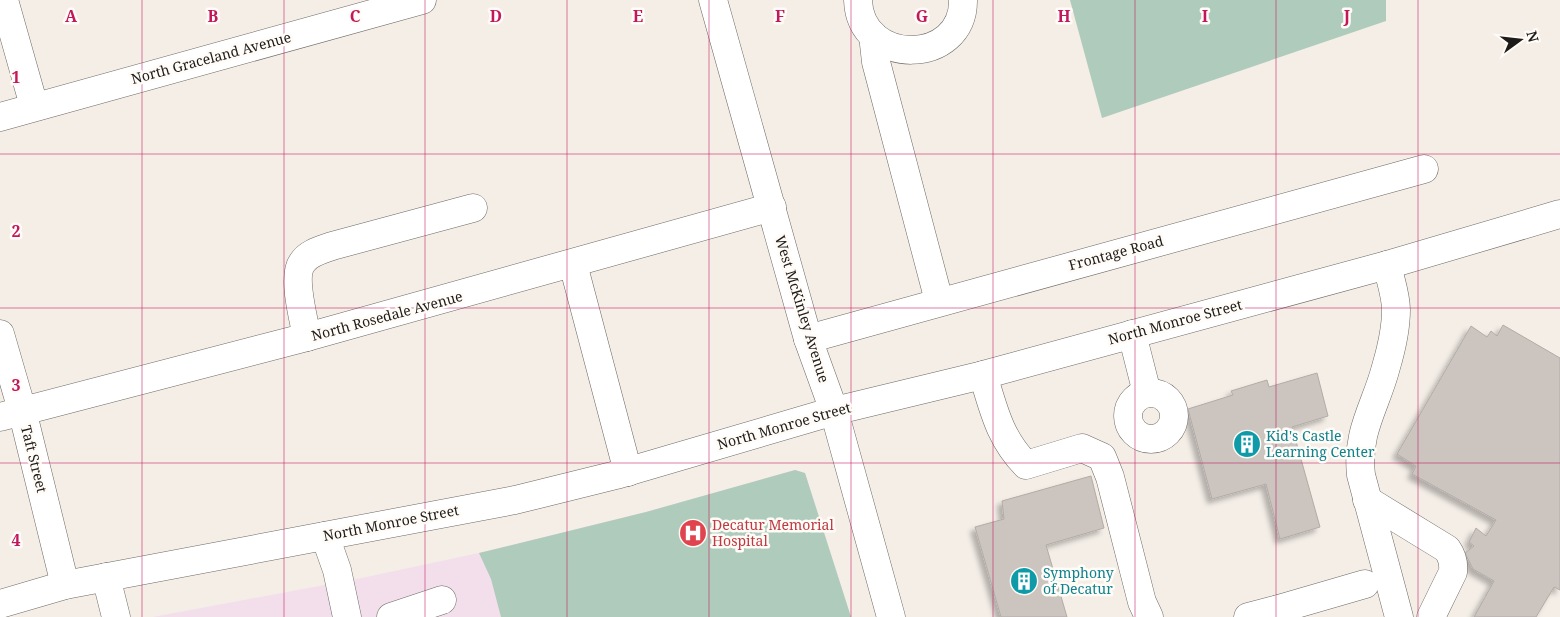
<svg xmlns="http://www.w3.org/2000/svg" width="1560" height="617" viewBox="0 0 1560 617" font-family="'Noto Serif',serif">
  <defs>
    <filter id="shadow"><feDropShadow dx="-4.5" dy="4.5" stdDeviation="2.5" flood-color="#0004"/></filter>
  </defs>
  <rect width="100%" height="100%" fill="#f4eee7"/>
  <!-- medical -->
  <polygon fill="#f3deec" points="795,470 805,473 851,617 153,617 362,578 479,553 646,512"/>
  <!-- green -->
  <g fill="#afcbbc">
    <polygon points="1070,0 1386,0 1386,21 1102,118"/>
    <polygon points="795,470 805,473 851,617 501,617 491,579 479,553 646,512"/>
  </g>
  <!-- building -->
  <g fill="#cbc4bf" stroke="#b2aba6" filter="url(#shadow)">
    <polygon points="1503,325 1560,358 1560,590 1554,587 1536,617 1474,617 1494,581 1473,569 1465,553 1474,546 1469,542 1476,528 1486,536 1496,520 1412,474 1416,466 1397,454 1471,326 1487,337 1491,331 1497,336"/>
    <polygon points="1317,373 1328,416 1292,427 1320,527 1280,539 1266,484 1212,499 1188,409 1233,395 1231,391 1267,380 1269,387"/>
    <polygon points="1091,476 1104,528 1046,545 1067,617 1001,617 975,527 1004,519 1002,501"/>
  </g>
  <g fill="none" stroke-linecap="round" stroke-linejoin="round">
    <!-- minor casing -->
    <g stroke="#6d6862" stroke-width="29">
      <g id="minor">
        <polyline points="4,0 34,106"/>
        <polyline points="713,0 808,339 834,411 891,617"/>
        <path d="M858,0C860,67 964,66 963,0"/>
        <polyline points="873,35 876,62 939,301"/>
        <polyline points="0,117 422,0"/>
        <polyline points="573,264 628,472"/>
        <path d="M1387,265C1390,279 1396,295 1396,310C1396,328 1391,350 1386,367C1376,406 1356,431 1361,475L1399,617"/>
        <polyline points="0,334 22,410 65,585"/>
        <polyline points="1132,334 1147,393"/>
        <path d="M307,337C304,321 292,277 302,263C308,253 321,250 332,246L473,208"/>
        <polyline points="808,339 1424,169"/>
        <path d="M983,375C994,410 999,437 1026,465L1082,448L1102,457L1110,477L1142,602L1149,617"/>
        <circle cx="1151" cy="416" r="23"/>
        <polyline points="0,417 307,337 772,207"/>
        <path d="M1367,500L1447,549C1452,556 1454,563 1453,572L1431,617"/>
        <polyline points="325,536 337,570 347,617"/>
        <polyline points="106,577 116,617"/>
        <polyline points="0,604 65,585 515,500 616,475 834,411 983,375 1387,265 1560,214"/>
        <polyline points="1279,609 1365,584"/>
        <polyline points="391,617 442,600"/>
        <polyline points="1248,617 1279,609 1281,617"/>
      </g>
    </g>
    <!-- minor -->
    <use href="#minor" stroke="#fff" stroke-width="28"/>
  </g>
  <!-- grid -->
  <path fill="none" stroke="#c2185b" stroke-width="1" stroke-opacity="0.55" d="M142,0V617M284,0V617M425,0V617M567,0V617M709,0V617M851,0V617M993,0V617M1135,0V617M1276,0V617M1418,0V617M0,154H1560M0,308H1560M0,463H1560"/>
  <!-- icons -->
  <defs>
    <g id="building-disc" transform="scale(1.4375)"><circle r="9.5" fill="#0f9aa8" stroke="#fffbf7"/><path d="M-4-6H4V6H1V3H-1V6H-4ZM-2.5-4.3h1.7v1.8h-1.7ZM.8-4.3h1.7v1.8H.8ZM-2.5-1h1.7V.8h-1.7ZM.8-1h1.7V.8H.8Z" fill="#fff"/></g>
    <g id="hospital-disc" transform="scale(1.4375)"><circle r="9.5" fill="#e0444e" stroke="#fffbf7"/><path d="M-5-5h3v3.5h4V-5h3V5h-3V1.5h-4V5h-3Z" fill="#fff"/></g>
  </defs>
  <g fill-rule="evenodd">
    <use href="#building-disc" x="1247" y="444"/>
    <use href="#hospital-disc" x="693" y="533"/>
    <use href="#building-disc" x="1024" y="581"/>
  </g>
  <g text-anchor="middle" stroke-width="5" stroke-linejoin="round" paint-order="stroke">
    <!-- street labels -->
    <g font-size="14" fill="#1d1b19" stroke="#fffbf7">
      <text transform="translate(211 58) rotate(-15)" y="5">North Graceland Avenue</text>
      <text transform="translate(1116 253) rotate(-15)" y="5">Frontage Road</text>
      <text transform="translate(802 309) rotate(73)" y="5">West McKinley Avenue</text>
      <text transform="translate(387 316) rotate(-15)" y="5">North Rosedale Avenue</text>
      <text transform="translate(1175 322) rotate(-15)" y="5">North Monroe Street</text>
      <text transform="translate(784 426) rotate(-16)" y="5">North Monroe Street</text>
      <text transform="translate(34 459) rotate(76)" y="5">Taft Street</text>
      <text transform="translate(391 523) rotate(-11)" y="5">North Monroe Street</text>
    </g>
    <!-- culture labels -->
    <g font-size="14" fill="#0d838f" stroke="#fffbf7" text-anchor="start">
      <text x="1266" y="441">Kid's Castle<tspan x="1266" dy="16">Learning Center</tspan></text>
      <text x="1043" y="578">Symphony<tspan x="1043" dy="16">of Decatur</tspan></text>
    </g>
    <!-- health labels -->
    <g font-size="14" fill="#be3a42" stroke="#fffbf7" text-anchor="start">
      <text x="712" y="530">Decatur Memorial<tspan x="712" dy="16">Hospital</tspan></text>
    </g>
  </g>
  <g font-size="16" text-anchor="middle" font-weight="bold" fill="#c2185b" stroke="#fffbf7" stroke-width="5" stroke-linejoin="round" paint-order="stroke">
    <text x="71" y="22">A</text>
    <text x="213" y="22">B</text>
    <text x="355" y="22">C</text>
    <text x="496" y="22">D</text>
    <text x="638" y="22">E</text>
    <text x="780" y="22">F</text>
    <text x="922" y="22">G</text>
    <text x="1064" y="22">H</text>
    <text x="1205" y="22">I</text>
    <text x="1347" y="22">J</text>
    <text x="16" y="83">1</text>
    <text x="16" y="237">2</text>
    <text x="16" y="391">3</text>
    <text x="16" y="546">4</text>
  </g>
  <!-- north arrow -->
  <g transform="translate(1520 40) rotate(75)" stroke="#fffbf7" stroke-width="4" paint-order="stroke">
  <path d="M0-4L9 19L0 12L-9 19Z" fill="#1d1b19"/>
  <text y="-8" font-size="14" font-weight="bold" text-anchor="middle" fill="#1d1b19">N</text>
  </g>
</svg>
